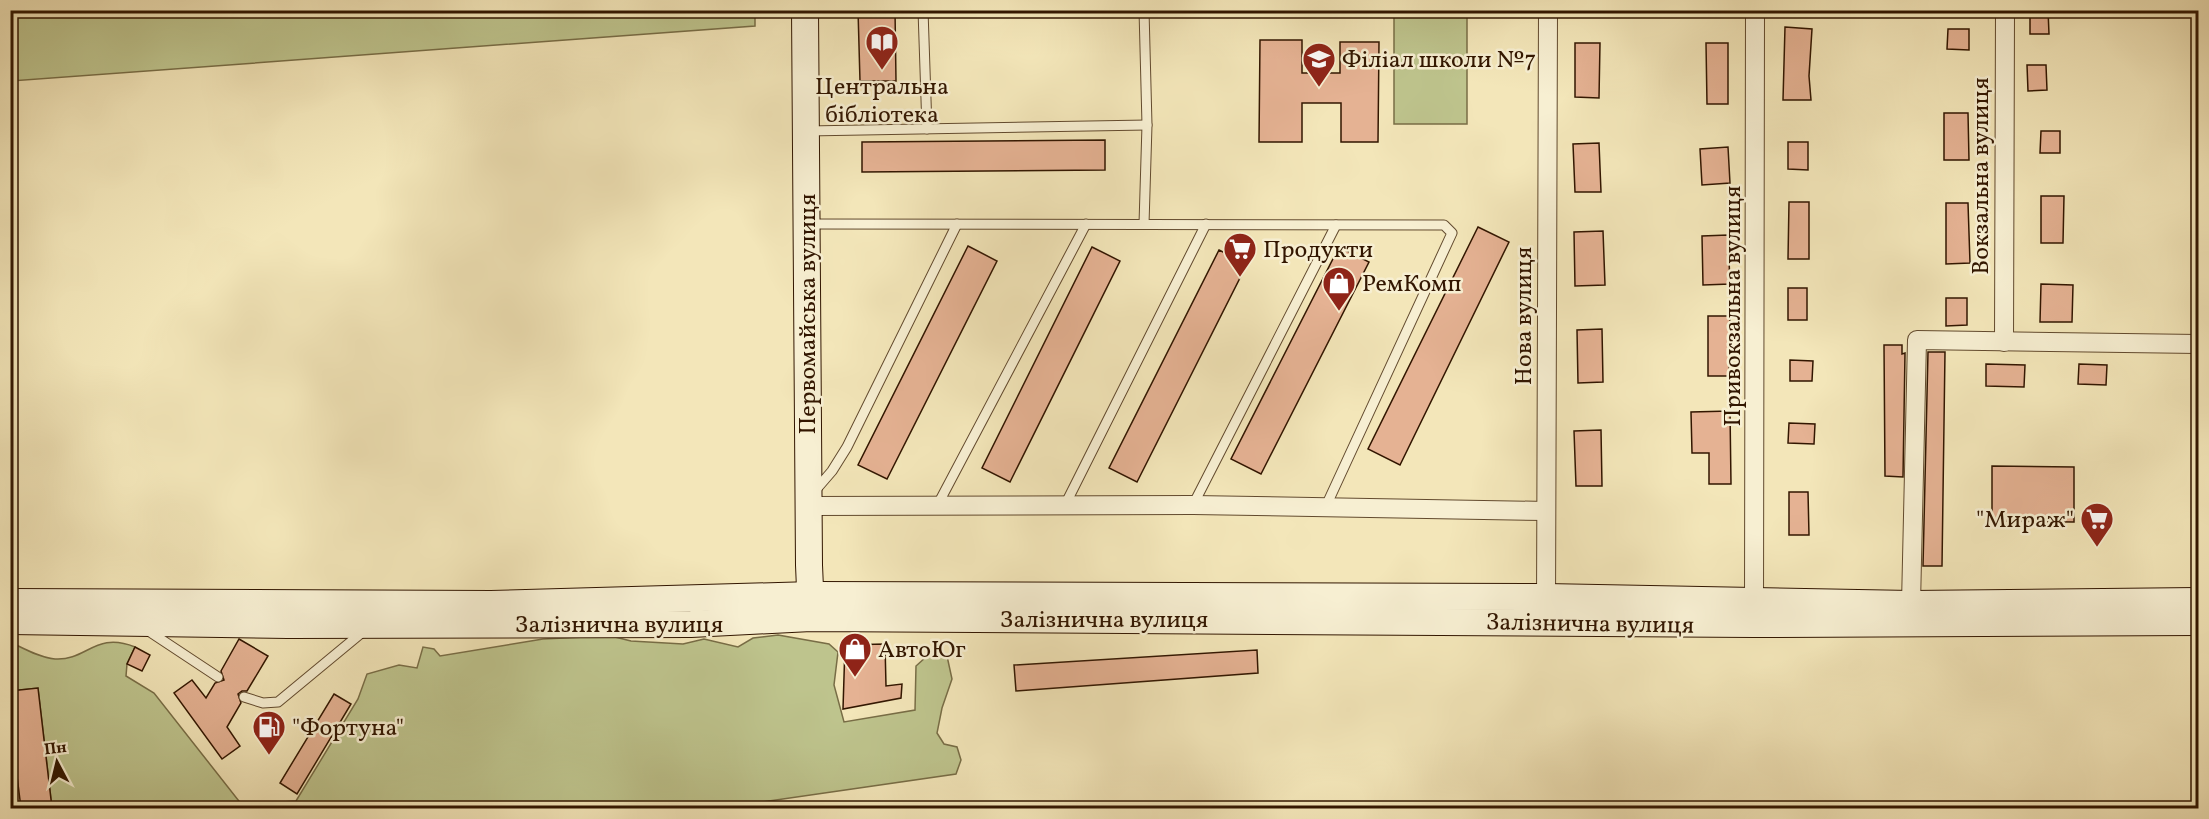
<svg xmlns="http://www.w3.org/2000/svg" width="2209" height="819" viewBox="0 0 2209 819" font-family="Vollkorn,serif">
  <rect width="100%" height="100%" fill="#f3e6b9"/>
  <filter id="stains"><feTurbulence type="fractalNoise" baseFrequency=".00333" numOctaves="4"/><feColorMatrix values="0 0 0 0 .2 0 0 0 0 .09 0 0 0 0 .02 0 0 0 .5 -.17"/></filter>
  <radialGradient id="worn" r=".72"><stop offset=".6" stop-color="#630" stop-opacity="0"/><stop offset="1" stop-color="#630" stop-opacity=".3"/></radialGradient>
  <!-- green -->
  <g fill="#bec48d" stroke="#786d46" stroke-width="1.5">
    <polygon points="11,10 755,10 755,26 11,81"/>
    <rect x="1394" y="11" width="73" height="113"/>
    <path d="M778,635L829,644L838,652L834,685L844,722L915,710L916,666L926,657L947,656L952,679L942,708L937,733L944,744L957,747L961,760L956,774L721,808H44L52,807L38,688L11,691L10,642C23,648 40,658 55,659C87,661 95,631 135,647L127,664L126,676L154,693L242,805L296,801L358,699L367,674L399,665L417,668L423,647L434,649L440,656L543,639L586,637L611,636L631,641L683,644L704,639L738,647L753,638Z"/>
  </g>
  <!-- building -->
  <g fill="#e5b293" stroke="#321600" stroke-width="1.5">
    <polygon points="858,10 895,10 896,81 860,81"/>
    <polygon points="2030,10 2048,10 2049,34 2030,34"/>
    <polygon points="1785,27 1812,29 1809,76 1811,100 1783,100"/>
    <polygon points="1948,29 1969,29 1969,50 1947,49"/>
    <polygon points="1260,40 1302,40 1302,73 1340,73 1340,42 1379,42 1378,142 1341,142 1341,103 1302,103 1302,142 1259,142"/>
    <polygon points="1575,43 1600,43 1599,98 1575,97"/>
    <polygon points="1706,43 1728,43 1728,104 1707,104"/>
    <polygon points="2027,65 2046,65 2047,90 2028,91"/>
    <polygon points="1944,113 1968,113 1969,160 1944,160"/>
    <polygon points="2041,131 2060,131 2060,153 2040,153"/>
    <polygon points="1105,140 1105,170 862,172 862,142"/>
    <polygon points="1788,142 1808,142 1808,170 1788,169"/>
    <polygon points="1599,143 1601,192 1575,192 1573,144"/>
    <polygon points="1728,147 1730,183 1702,185 1700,149"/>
    <polygon points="2041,196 2064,196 2063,243 2041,243"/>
    <polygon points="1789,202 1809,202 1809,259 1788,259"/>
    <polygon points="1946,203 1968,203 1970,263 1946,264"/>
    <polygon points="1478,227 1509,242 1400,465 1368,449"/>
    <polygon points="1603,231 1605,285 1575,286 1574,232"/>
    <polygon points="1728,235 1730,284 1703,285 1702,236"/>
    <polygon points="968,246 997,261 887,479 858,465"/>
    <polygon points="1092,247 1120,261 1010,482 982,468"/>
    <polygon points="1339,247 1369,262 1261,474 1231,459"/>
    <polygon points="1219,250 1247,264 1137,482 1109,468"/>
    <polygon points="2041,284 2073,285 2072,322 2040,322"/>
    <rect x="1788" y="288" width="19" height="32"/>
    <polygon points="1946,298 1967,298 1967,325 1946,326"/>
    <polygon points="1708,316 1730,316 1729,376 1708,376"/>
    <polygon points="1602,329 1603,382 1578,383 1577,330"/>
    <polygon points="1884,345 1902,345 1902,354 1905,353 1903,477 1885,476"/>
    <polygon points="1928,352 1945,352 1942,566 1923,566"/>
    <polygon points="1790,360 1813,361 1812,381 1790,381"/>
    <polygon points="1986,364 2025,365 2024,387 1986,386"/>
    <polygon points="2079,364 2107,365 2106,385 2078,384"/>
    <polygon points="1730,411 1731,484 1709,484 1709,453 1692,453 1691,412"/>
    <polygon points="1789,423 1815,424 1814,444 1788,443"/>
    <polygon points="1601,430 1602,486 1576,486 1574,431"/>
    <polygon points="1992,466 2074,467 2074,522 1992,521"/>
    <polygon points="1789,492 1808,492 1809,535 1789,535"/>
    <polygon points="239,639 268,656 247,691 242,691 238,694 241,703 227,727 240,746 222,759 174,693 192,680 206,698 215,683 224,680 221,671"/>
    <polygon points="885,644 886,686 902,684 901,698 843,709 845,645"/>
    <polygon points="135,647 150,655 142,671 127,664"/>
    <polygon points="1257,650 1258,673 1016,691 1014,665"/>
    <polygon points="38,688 52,808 21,808 10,720 10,691"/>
    <polygon points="334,694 351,704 297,794 280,783"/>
  </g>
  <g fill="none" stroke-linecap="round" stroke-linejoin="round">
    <!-- lane casing -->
    <g stroke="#624a2e" stroke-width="11">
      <g id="lane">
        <polyline points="923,10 927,129"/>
        <polyline points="1144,10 1147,125 1144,224"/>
        <polyline points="807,131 1147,125"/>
        <polyline points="808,224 1444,225 1452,233 1326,506"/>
        <polyline points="813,493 832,471 847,447 957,224"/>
        <polyline points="1065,505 1206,224"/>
        <polyline points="1193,505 1336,225"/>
        <polyline points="937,506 1086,224"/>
        <polyline points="147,630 218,677"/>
        <polyline points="244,697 263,703 278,702 365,630"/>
      </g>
    </g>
    <!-- street casing -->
    <g stroke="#624a2e" stroke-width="20">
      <g id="street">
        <polyline points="2004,342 2005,10"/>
        <polyline points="808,506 1193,505 1546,511"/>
        <polyline points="1754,602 1755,10"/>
        <polyline points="1911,604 1917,340 2198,344"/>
        <polyline points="1546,608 1548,10"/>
      </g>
    </g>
    <!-- secondary casing -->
    <g stroke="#321600" stroke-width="28">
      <g id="secondary">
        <polyline points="805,10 809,565 811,612"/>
        <polyline points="10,602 491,604 812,595 1546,597 1911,604 2198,601"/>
        <polyline points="10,621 288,625 691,624 811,618 1753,624 2198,622"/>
      </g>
    </g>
    <!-- lane -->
    <use href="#lane" stroke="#f7efd2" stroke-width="9"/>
    <!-- street -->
    <use href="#street" stroke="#f7efd2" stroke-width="18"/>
    <!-- secondary -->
    <use href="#secondary" stroke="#f7efd2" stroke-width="26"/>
  </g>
  <!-- icons -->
  <defs>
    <g id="library-pin" transform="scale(1.725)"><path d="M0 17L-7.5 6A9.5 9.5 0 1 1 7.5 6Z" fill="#8f2418" stroke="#f7efd2"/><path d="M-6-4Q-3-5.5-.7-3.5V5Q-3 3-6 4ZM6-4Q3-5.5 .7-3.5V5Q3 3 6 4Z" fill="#fff"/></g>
    <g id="school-pin" transform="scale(1.725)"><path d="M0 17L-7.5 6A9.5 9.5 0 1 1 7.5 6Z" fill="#8f2418" stroke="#f7efd2"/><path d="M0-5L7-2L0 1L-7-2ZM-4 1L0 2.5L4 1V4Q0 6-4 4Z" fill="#fff"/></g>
    <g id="supermarket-pin" transform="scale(1.725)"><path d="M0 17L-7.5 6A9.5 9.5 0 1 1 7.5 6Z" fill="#8f2418" stroke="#f7efd2"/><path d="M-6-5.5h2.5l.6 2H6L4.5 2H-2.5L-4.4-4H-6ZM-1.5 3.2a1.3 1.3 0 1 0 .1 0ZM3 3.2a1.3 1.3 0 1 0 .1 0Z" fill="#fff"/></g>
    <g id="shop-pin" transform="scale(1.725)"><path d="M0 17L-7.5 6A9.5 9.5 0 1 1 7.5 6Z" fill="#8f2418" stroke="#f7efd2"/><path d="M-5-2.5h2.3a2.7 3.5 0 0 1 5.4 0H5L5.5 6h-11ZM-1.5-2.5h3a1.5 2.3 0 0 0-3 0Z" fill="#fff"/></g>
    <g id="fuel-pin" transform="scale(1.725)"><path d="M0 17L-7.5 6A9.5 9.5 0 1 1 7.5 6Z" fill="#8f2418" stroke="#f7efd2"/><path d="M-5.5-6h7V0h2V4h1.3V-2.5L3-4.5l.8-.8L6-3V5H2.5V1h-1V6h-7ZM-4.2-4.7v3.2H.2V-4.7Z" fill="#fff"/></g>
  </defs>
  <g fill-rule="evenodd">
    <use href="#library-pin" x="882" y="42"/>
    <use href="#school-pin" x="1319" y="59"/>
    <use href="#supermarket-pin" x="1240" y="249"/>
    <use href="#shop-pin" x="1339" y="283"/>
    <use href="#supermarket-pin" x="2097" y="519"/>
    <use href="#shop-pin" x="855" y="649"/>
    <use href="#fuel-pin" x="269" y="727"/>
  </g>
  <g text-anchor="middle" stroke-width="5" stroke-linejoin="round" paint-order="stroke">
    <!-- poi labels -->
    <g font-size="24" fill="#321600" stroke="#f7efd2" text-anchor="start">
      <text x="1342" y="67">Філіал школи №7</text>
      <text x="882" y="94" text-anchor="middle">Центральна<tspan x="882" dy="28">бібліотека</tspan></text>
      <text x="1263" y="257">Продукти</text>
      <text x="1362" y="291">РемКомп</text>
      <text x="2074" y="527" text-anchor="end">"Мираж"</text>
      <text x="878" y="657">АвтоЮг</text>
      <text x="292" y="735">"Фортуна"</text>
    </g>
    <!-- street labels -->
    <g font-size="24" fill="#321600" stroke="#f7efd2">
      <text transform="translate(1980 176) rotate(-90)" y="8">Вокзальна вулиця</text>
      <text transform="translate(1732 306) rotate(-90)" y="8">Привокзальна вулиця</text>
      <text transform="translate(807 314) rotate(-90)" y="8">Первомайська вулиця</text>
      <text transform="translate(1523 316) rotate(-90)" y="8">Нова вулиця</text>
      <text x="1104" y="627">Залізнична вулиця</text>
      <text transform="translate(1590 623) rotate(1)" y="8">Залізнична вулиця</text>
      <text x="619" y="632">Залізнична вулиця</text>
    </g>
  </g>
  <!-- margin -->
  <rect width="2209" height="819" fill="none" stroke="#f3e6b9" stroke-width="36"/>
  <rect x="12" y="12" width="2185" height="795" fill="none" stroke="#321600" stroke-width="3"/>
  <rect x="18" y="18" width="2173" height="783" fill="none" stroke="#321600" stroke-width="1.5"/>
  <!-- north arrow -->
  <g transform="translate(57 762) rotate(353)" stroke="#f7efd2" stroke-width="4.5" paint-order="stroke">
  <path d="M0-4.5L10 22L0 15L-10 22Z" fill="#321600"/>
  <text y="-9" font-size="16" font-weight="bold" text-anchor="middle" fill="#321600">Пн</text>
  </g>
  <rect width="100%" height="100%" filter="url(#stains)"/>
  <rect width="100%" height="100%" fill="url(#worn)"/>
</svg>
